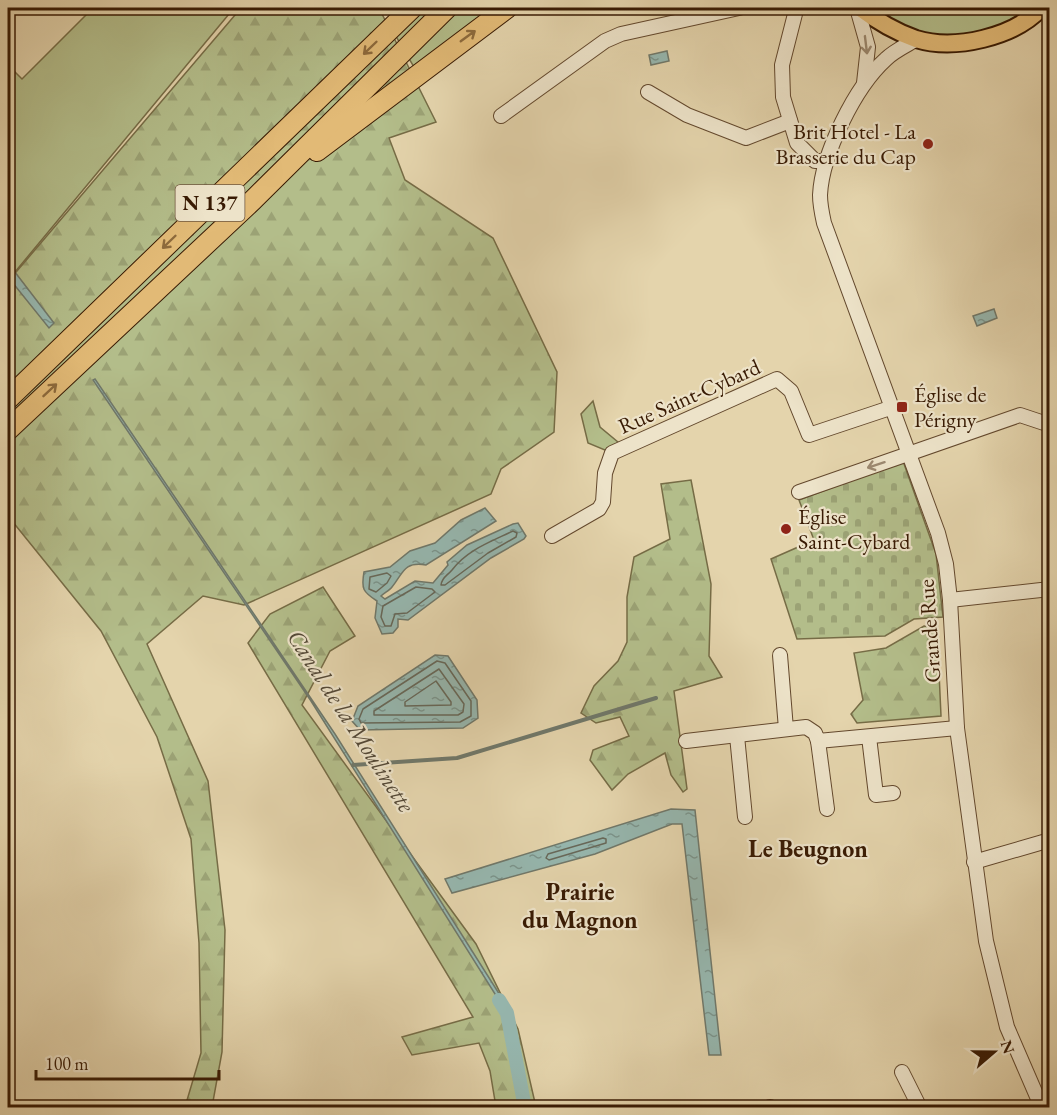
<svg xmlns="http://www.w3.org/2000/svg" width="1057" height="1115" viewBox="0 0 1057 1115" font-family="'EB Garamond',serif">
  <defs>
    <pattern id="forest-firs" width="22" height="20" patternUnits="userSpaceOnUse" patternTransform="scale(1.5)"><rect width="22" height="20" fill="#b3bd8a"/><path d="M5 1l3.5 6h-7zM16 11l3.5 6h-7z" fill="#9ba275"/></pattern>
    <pattern id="cemetery-stones" width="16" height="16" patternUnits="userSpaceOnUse" patternTransform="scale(1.5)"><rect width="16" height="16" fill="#b3bd8a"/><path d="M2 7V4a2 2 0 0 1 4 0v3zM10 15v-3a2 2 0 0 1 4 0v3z" fill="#9ba275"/></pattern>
    <pattern id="water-ripples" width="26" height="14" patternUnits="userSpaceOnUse" patternTransform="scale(1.5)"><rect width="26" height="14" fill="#96b7af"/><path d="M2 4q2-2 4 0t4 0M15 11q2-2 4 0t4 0" fill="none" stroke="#7b948c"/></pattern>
  </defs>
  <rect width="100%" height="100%" fill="#e4d4ac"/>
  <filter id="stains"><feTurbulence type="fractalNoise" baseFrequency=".00333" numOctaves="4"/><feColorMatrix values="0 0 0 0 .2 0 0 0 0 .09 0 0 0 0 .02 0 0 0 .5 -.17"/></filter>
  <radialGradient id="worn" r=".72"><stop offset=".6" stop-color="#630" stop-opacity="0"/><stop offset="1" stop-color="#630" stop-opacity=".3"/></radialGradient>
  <!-- green -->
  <g fill="#b3bd8a" stroke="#766c46" stroke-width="1.5">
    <polygon points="93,8 234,8 10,278 8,275 8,65 22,79"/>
    <polygon points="397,8 507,8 418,74 391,28"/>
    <polygon points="860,8 1040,8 1027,21 939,42"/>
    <polygon points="593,401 600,427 624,447 612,453 588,443 581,414"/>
  </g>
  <!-- forest -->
  <g fill="url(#forest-firs)" stroke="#766c46" stroke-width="1.5">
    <polygon points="241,8 379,8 436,122 389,138 405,180 493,238 557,372 554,432 501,469 491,494 244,605 203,596 147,644 208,781 225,930 222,1052 212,1107 185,1107 201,1053 199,943 191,839 157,737 101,631 8,516 8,276 11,278"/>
    <polygon points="691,480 711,584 709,656 722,677 674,691 687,789 683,792 671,775 665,753 628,774 612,790 590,760 593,750 629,736 620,717 596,723 581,713 594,686 618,661 627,642 627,597 634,557 670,539 661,484"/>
    <polygon points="323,587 355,636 330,651 302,705 476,944 518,1029 536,1107 496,1107 490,1071 479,1043 412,1055 402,1037 473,1017 248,643 270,614"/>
    <polygon points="924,626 937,628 941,716 857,723 851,714 863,700 854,653 886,648"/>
  </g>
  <!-- cemetery -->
  <polygon fill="url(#cemetery-stones)" stroke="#766c46" stroke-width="1.5" points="903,461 936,554 943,617 914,619 885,636 797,639 771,559 814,540 799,500"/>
  <!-- water -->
  <g fill="url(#water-ripples)" stroke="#70786a" stroke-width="1.5">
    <polygon points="667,51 669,61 651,65 649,55"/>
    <polygon points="8,263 54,323 49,328 8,277"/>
    <polygon points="994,309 997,318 977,326 973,316"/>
    <polygon points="95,379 335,734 510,1011 528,1107 525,1107 507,1013 311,701 93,380"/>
    <path d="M485,508L496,521L426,565C403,561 403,574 392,587C390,590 384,593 381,596L385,599L415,581L433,583L448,565L447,562L467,545L513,524L518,523L526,536L524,539L491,558L408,620L398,619V627L393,633L382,634L375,618L377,601C363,592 361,589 364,572L390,567L410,551L435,543L461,520Z"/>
    <polygon points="435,655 448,656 477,700 478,718 463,728 360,730 352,721 358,706"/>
    <polygon points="671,809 695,810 721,1055 709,1055 682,824 672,824 595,854 452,893 445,879"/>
  </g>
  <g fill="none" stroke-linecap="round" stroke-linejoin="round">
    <!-- shore -->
    <g stroke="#676859" stroke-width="1.5">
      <path d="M513,531L517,533L516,537L488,553L445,585H441C442,577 447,576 452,570C467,550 490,542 513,531Z"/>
      <polygon points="387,573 391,576 387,583 376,592 369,589 370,577"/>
      <polygon points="416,587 432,589 435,592 407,613 395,614 391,626 385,626 381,617 383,606"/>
      <polygon points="437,661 445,663 471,701 471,716 460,722 361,723 359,719 363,709"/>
      <polygon points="439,669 464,704 463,712 458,715 374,715 374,711"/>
      <polygon points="436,681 451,702 451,705 405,706 405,702"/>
      <polygon points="603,838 606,839 606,843 549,860 546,858 548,854"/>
    </g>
    <!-- stream -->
    <polyline stroke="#70786a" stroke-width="4" points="353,765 457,758 656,698"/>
    <!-- canal -->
    <polyline stroke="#96b7af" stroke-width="14" points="499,1000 507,1013 525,1108"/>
    <!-- minor casing -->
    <g stroke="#63482d" stroke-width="16">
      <g id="minor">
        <polyline points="792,8 795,14 782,65 783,97 797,143 815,161 827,161"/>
        <polyline points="857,8 868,47 864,83"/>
        <path d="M917,39C907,45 894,51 886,59C855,87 822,154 820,195C820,204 822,214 824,223L938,533L946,564L950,600L957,728L986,941L1007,1027L1042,1108"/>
        <polyline points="648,92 687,115 746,138 790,121"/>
        <polyline points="501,116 605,41 621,34 739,8"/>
        <polyline points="799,492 1020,415 1050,425"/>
        <polyline points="552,536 599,509 603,502 605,473 612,453 777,379 791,391 809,435 893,407"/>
        <polyline points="950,600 1050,589"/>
        <polyline points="780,655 786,729"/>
        <polyline points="737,736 745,817"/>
        <polyline points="869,737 876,795 893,793"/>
        <polyline points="686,741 806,727 815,733 818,741 957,728"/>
        <polyline points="818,741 827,809"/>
        <polyline points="974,862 1050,840"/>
        <polyline points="902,1072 920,1108"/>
        <polyline points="770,1108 770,1107"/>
      </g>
    </g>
    <!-- major casing -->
    <g stroke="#381a03" stroke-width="20">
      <path id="major" d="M860,8C877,21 896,32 916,39C955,51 1014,37 1041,8"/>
    </g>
    <!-- highway casing -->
    <g stroke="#381a03" stroke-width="22">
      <g id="highway">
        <polyline points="317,151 507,8"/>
        <polyline points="8,399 412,8"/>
        <polyline points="8,430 253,200 447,8"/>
      </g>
    </g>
    <!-- minor -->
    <use href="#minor" stroke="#ede3c9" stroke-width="14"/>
    <!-- major -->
    <use href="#major" stroke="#e2ba76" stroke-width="16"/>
    <!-- highway -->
    <use href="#highway" stroke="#e2ba76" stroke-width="20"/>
  </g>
  <!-- one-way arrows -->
  <defs><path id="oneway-shaft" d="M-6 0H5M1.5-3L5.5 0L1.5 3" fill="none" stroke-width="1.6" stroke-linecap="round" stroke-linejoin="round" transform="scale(1.5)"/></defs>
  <g stroke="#8d6a3c">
    <use href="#oneway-shaft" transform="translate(468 36) rotate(-36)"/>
    <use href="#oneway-shaft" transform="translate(370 48) rotate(136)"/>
    <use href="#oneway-shaft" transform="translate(169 242) rotate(136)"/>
    <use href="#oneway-shaft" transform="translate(50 390) rotate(-43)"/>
  </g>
  <g stroke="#9c8970">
    <use href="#oneway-shaft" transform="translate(866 45) rotate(83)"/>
    <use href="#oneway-shaft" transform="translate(876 465) rotate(162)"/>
  </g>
  <!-- markers -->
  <g fill="#8f2418" stroke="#ede3c9" stroke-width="2">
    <circle cx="928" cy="144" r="6"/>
    <rect x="896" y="401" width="12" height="12" rx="3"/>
    <circle cx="786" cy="529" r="6"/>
  </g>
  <g text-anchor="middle" stroke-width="4.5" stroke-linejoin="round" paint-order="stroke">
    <!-- shield labels -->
    <rect fill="#ede3c9" stroke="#6e563e" stroke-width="1.5" x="175.5" y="185" width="69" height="36" rx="4.5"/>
    <g font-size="21" font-weight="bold" fill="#381a03">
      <text x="210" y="210">N 137</text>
    </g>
    <!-- poi labels -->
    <g font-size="22" fill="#381a03" stroke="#ede3c9" text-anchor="start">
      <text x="916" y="139" text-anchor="end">Brit Hotel - La<tspan x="916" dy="25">Brasserie du Cap</tspan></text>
      <text x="914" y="402">Église de<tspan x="914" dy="25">Périgny</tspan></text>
      <text x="798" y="524">Église<tspan x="798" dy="25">Saint-Cybard</tspan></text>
    </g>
    <!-- street labels -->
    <g font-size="22" fill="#381a03" stroke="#ede3c9">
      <text transform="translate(689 396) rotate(-24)" y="8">Rue Saint-Cybard</text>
      <text transform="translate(929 631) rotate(-94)" y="8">Grande Rue</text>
    </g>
    <!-- water labels -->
    <g font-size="24" font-style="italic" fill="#544937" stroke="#ede3c9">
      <text transform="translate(351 721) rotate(57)" y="8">Canal de la Moulinette</text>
    </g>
    <!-- neighbourhood labels -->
    <g font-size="24" font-weight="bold" fill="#381a03" stroke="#ede3c9">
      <text x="808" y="857">Le Beugnon</text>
      <text x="580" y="900">Prairie<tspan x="580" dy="28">du Magnon</tspan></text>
    </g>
  </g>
  <!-- margin -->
  <rect width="1057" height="1115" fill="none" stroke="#e4d4ac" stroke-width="30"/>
  <rect x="9" y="9" width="1039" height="1097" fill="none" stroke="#381a03" stroke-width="3"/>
  <rect x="15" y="15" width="1027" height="1085" fill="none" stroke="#381a03" stroke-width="1.5"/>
  <!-- north arrow -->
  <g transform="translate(994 1052) rotate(70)" stroke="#ede3c9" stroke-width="4.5" paint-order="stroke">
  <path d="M0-4.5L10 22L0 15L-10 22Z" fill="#381a03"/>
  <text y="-9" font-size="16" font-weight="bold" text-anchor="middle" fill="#381a03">N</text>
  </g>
  <!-- scale -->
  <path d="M36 1070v9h183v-9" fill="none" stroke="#381a03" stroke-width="3"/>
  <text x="45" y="1070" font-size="18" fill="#381a03" stroke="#ede3c9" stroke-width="4.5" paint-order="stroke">100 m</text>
  <rect width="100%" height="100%" filter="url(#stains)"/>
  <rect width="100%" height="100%" fill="url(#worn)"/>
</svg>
